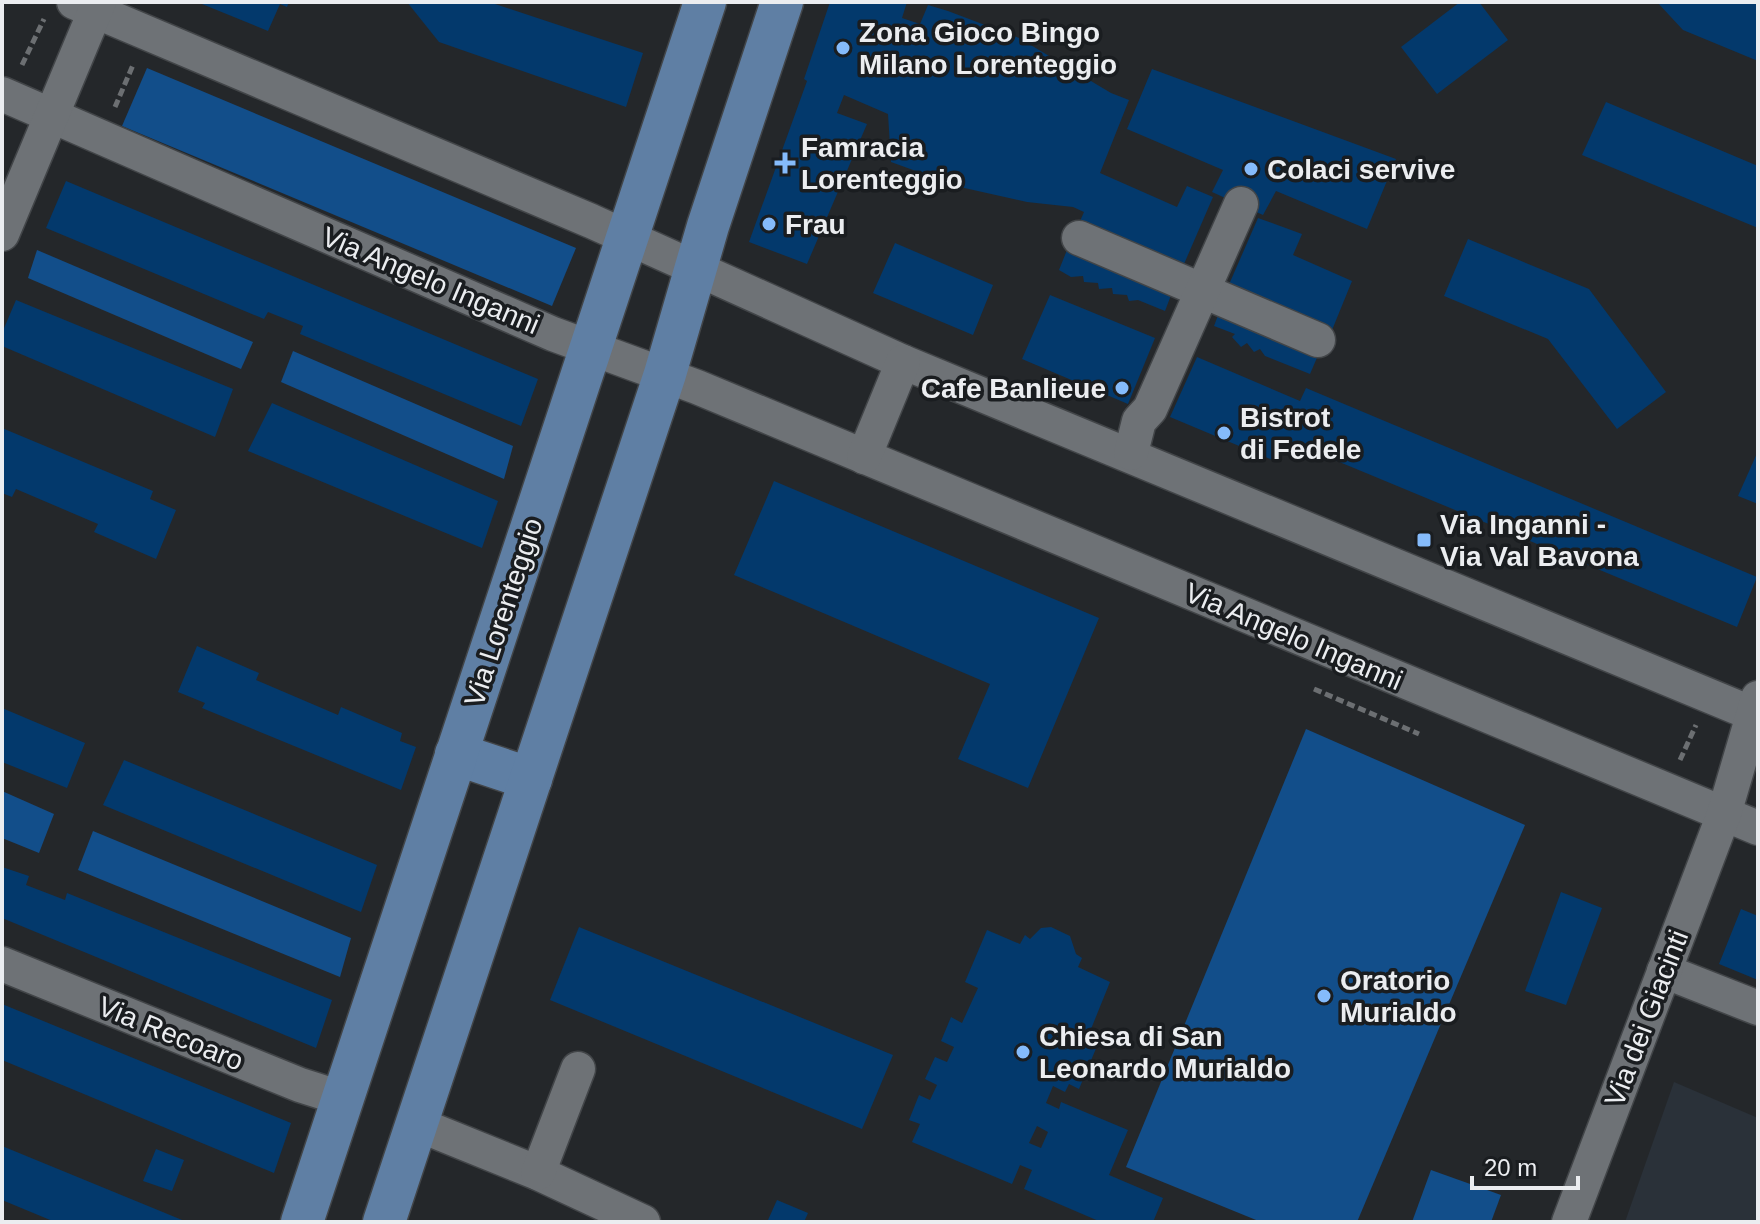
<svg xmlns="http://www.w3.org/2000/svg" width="1760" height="1224" viewBox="0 0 1760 1224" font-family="Helvetica,sans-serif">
  <rect width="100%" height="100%" fill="#24272a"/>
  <!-- built -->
  <polygon fill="#2a3139" points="1674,1082 1758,1118 1758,1222 1625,1222"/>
  <!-- green -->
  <g fill="#124e8a">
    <polygon points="147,68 576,248 552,306 122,126"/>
    <polygon points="37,250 253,342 241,369 28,278"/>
    <polygon points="293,351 513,446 504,479 281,382"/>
    <polygon points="1306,729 1525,825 1357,1222 1261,1222 1126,1167"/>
    <polygon points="2,791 54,814 39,853 2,838"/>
    <polygon points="93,831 351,938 340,977 78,870"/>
    <polygon points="1431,1170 1501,1195 1491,1222 1412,1222"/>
  </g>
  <!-- building -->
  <g fill="#03396c" fill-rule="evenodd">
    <polygon points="197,2 289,2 287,7 280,4 268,31"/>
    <polygon points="407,2 489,2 643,53 626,107 439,42"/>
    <polygon points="830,2 907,2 902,18 920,24 928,5 948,11 1019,38 1111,93 1129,100 1100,173 1177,207 1187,186 1213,197 1181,271 1077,228 1084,212 1073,207 1027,202 960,187 891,162 888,114 844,95 837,113 867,124 807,264 749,242 807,81 804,79"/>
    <polygon points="1460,2 1479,2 1508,40 1437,94 1401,47"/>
    <polygon points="1657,2 1758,2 1758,61 1683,30"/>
    <polygon points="1152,69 1396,159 1367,229 1276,191 1263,215 1212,192 1223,170 1127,129"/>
    <polygon points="1606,102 1758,166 1758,228 1582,155"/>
    <polygon points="66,181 538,379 521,426 300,334 303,326 268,312 264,319 46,228"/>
    <polygon points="1258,218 1302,234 1293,255 1352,281 1330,335 1227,289"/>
    <polygon points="1468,239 1589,289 1666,392 1617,429 1548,339 1444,296"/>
    <polygon points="895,243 993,285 973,335 873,293"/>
    <polygon points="1069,245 1173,290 1165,311 1138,300 1129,301 1127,295 1113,294 1112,288 1099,289 1098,283 1084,282 1083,276 1071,277 1059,270"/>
    <polygon points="1050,295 1155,338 1128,404 1022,359"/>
    <polygon points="16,300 233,389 215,437 2,346 2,333"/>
    <polygon points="1220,310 1319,353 1310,374 1265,356 1260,349 1254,352 1247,343 1241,347 1232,337 1235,334 1214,326"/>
    <polygon points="1197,357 1300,401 1306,388 1757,577 1737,627 1284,439 1275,461 1170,417"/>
    <polygon points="272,403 498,501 482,548 248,451"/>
    <polygon points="2,428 153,491 150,499 176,510 156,559 94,532 98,524 16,489 12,497 2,493"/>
    <polygon points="1758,451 1758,504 1738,496"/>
    <polygon points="774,481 1099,618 1028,788 958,759 990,684 734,575"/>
    <polygon points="197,646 259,673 256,680 338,715 341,707 402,733 400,741 416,747 401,790 202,708 205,703 178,692"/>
    <polygon points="2,708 85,743 67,788 2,762"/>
    <polygon points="124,760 377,865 361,912 103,805"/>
    <polygon points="2,867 29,876 26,885 65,900 67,893 332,1000 316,1048 2,918"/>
    <polygon points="1561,892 1602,908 1566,1005 1525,991"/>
    <polygon points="1741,909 1758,916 1758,980 1719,964"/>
    <polygon points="579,927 893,1055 862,1129 550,1000"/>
    <path d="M1051,927L1070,936L1076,954L1082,958L1078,967L1110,982L1089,1034L1100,1039L1079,1089L1069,1084L1065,1092L1053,1086L1046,1103L1059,1109L1061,1102L1128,1130L1109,1175L1163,1198L1153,1222H1101L1024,1189L1032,1170L1020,1165L1012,1184L912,1142L920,1124L909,1120L919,1095L930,1100L937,1085L925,1079L935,1057L947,1062L954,1047L941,1041L951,1017L962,1023L978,988L965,982L987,930L1020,944L1025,935L1030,939L1041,928ZM1037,1126L1048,1132L1041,1148L1029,1143Z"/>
    <polygon points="2,1004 291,1123 274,1173 2,1060"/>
    <polygon points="2,1146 187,1222 55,1222 2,1200"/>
    <polygon points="156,1149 184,1160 172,1191 143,1181"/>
    <polygon points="777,1200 808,1213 804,1222 768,1220"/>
  </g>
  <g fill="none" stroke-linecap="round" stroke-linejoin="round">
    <!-- minor casing -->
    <g stroke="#424548" stroke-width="37">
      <g id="minor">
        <polyline points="74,2 591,221 903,362 1758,716"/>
        <polyline points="2,94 553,334 697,387 1758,828"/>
        <polyline points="2,234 99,2"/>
        <polyline points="1079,238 1318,340"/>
        <polyline points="1131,453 1139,421 1150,409 1241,204"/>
        <polyline points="864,457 903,362"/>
        <polyline points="2,964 300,1085 341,1098"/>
        <polyline points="1664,971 1758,1008"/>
        <polyline points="417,1124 538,1173 643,1222"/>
        <polyline points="538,1173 578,1069"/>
        <polyline points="1569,1222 1724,814 1758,698"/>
      </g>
    </g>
    <!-- major casing -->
    <g stroke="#424548" stroke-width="45">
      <g id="major">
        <polyline points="456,754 531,779"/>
        <polyline points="302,1222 705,2"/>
        <polyline points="384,1222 665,374 708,226 782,2"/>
      </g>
    </g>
    <!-- path -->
    <g stroke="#6c6f72" stroke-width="5" stroke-dasharray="8 4" stroke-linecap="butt">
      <polyline points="22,65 44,19"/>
      <polyline points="115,107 133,65"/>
      <polyline points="1314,689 1419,734"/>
      <polyline points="1680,760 1696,725"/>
    </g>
    <!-- minor -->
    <use href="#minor" stroke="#6e7276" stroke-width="34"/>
    <!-- major -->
    <use href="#major" stroke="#5f7fa4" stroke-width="42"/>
  </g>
  <!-- markers -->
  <g fill="#85bbfb" stroke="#1a1d20" stroke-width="3">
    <circle cx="843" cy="48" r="8"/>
    <path d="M781 151h8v8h8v8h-8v8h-8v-8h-8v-8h8z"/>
    <circle cx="1251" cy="169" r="8"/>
    <circle cx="769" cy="224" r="8"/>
    <circle cx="1122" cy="388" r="8"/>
    <circle cx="1224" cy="433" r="8"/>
    <rect x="1416" y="532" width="16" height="16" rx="4"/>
    <circle cx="1324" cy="996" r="8"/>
    <circle cx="1023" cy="1052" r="8"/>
  </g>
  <g text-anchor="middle" stroke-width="7" stroke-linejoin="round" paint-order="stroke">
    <!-- poi labels -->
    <g font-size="28" font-weight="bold" fill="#ebedf0" stroke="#1a1d20" text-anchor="start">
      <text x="859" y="42">Zona Gioco Bingo<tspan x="859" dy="32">Milano Lorenteggio</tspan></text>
      <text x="801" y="157">Famracia<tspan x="801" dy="32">Lorenteggio</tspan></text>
      <text x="1267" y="179">Colaci servive</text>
      <text x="785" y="234">Frau</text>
      <text x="1106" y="398" text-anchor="end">Cafe Banlieue</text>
      <text x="1240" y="427">Bistrot<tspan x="1240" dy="32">di Fedele</tspan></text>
      <text x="1440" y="534">Via Inganni -<tspan x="1440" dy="32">Via Val Bavona</tspan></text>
      <text x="1340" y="990">Oratorio<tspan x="1340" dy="32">Murialdo</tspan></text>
      <text x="1039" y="1046">Chiesa di San<tspan x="1039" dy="32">Leonardo Murialdo</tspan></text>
    </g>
    <!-- street labels -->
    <g font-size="28" fill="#ebedf0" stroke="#1a1d20">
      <text transform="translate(431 280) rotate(23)" y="10">Via Angelo Inganni</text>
      <text transform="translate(503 612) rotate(-72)" y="10">Via Lorenteggio</text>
      <text transform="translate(1294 636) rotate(23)" y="10">Via Angelo Inganni</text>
      <text transform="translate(1646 1018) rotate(-69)" y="10">Via dei Giacinti</text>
      <text transform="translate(171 1033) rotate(22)" y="10">Via Recoaro</text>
    </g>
  </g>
  <!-- border -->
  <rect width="1760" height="1224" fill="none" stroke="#ebedf0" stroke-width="8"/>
  <!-- scale -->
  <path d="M1472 1176v12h106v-12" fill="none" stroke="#ebedf0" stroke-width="4"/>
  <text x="1484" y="1176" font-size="24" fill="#ebedf0" stroke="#1a1d20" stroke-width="6" paint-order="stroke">20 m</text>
</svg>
